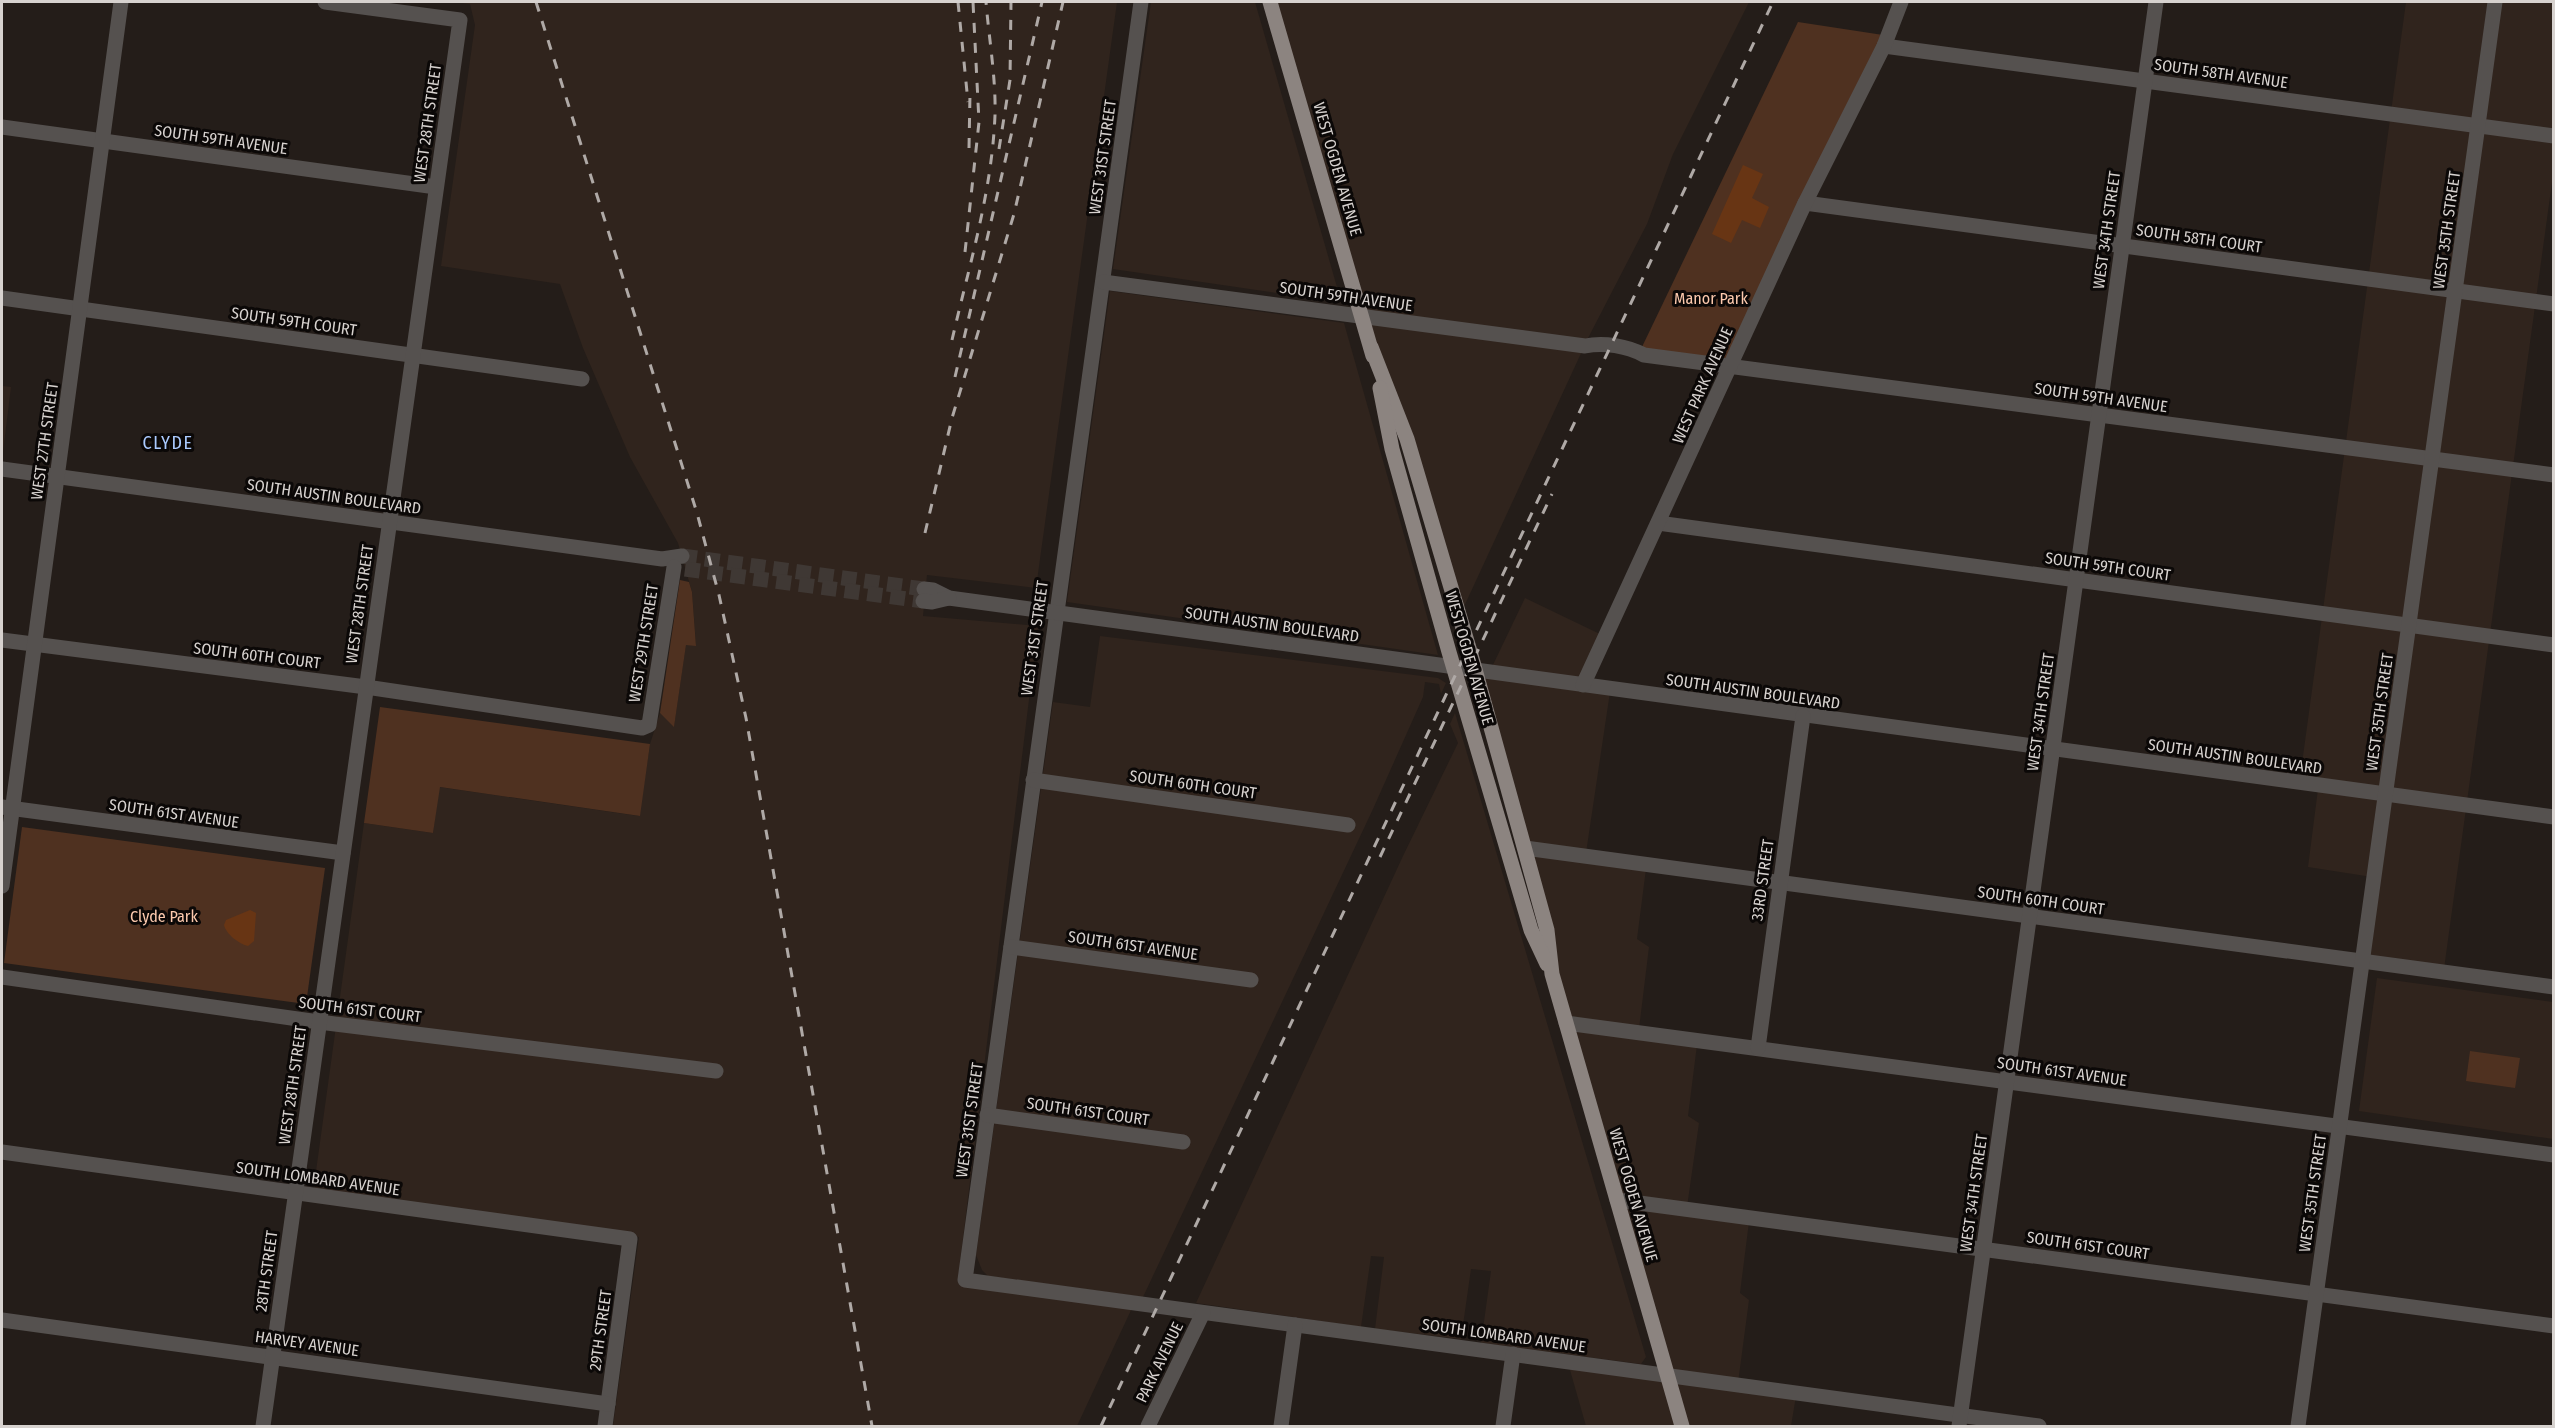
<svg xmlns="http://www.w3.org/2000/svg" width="2555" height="1428" viewBox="0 0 2555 1428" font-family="'Fira Sans Condensed',sans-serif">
  <rect width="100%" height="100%" fill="#241d19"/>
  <!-- built -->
  <g fill="#30241d">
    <polygon points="454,2 1117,2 1036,588 927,575 923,616 1038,626 960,1263 965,1283 1132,1308 1077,1426 613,1426 639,1237 313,1193 364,823 433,833 439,787 639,816 650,744 660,713 674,726 686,644 696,645 692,592 678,543 630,457 583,348 560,284 441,266 475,25 470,4"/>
    <polygon points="1151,2 1255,2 1339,294 1334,299 1324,300 1113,269"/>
    <polygon points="1273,2 1749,2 1673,154 1647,224 1585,344 1364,313"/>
    <polygon points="2406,2 2553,2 2553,175 2444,969 2360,957 2372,877 2308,867 2318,789 2300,778"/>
    <polygon points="1110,291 1344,323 1438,655 1067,602"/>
    <polygon points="1363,320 1583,349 1462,611"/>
    <polygon points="2,386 11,387 2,460"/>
    <polygon points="1525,598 1602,635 1580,682 1491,669"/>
    <polygon points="1100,636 1438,678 1446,683 1441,694 1439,684 1425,682 1423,697 1373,809 1143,1297 988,1276 982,1270 976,1255 1053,702 1090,707"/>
    <polygon points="1479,674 1610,692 1586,853 1647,861 1637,939 1649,947 1639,1029 1698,1037 1688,1116 1699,1123 1687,1207 1750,1214 1740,1293 1749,1300 1738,1383 1670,1373 1567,1017"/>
    <polygon points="1455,713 1646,1357 1641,1364 1481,1343 1491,1271 1471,1269 1461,1339 1375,1329 1384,1257 1371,1256 1361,1327 1196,1303 1403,856 1458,743 1450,724"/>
    <polygon points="2377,978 2553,1002 2553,1139 2359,1111"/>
    <polygon points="1568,1363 1796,1396 1791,1426 1586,1426"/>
  </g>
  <!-- green -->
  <g fill="#4f3120">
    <polygon points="1798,22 1883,35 1727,360 1641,349"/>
    <polygon points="680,580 689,582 692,592 696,646 686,645 674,727 660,713"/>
    <polygon points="380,707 650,744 640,816 440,787 433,833 364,823"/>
    <polygon points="22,827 325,868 306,1004 4,963"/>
    <polygon points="2470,1051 2520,1058 2515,1088 2466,1081"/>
  </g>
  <!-- water -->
  <g fill="#683514">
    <polygon points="1743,165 1763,174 1752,198 1769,207 1760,228 1742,220 1731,243 1712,234"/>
    <path d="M250,910L256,913L254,941L248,946C239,944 226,934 224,925L226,920Z"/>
  </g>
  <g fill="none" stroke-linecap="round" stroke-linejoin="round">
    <!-- minor-tunnel -->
    <g stroke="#3f3834" stroke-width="15" stroke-dasharray="15 8" stroke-linecap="butt">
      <polyline points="682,556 924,589"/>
      <polyline points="685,569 923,601"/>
    </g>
    <!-- minor -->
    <g stroke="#55514f" stroke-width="15">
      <polyline points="1141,2 965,1280 2039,1426"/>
      <polyline points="1884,46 2554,136"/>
      <polyline points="2,127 436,187"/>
      <polyline points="1805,203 2554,304"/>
      <path d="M1103,282L1585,346C1604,342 1627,346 1644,355L2554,475"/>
      <polyline points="2,298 582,379"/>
      <polyline points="2,469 662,559 682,556"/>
      <polyline points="1658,523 2554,645"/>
      <polyline points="924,589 933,590 949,598 2554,817"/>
      <polyline points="923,601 932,602 949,598"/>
      <polyline points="2,640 366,687 642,728 649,725 674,567"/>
      <polyline points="1583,685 1805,203 1884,46 1901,2"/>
      <polyline points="1033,780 1348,825"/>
      <polyline points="2,807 343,853"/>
      <polyline points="1525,848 2554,987"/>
      <polyline points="2,886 121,2"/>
      <polyline points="1011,947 1251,980"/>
      <polyline points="2,977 319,1022 716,1071"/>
      <polyline points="1566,1023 2554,1155"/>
      <polyline points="1758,1048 1803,716"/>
      <polyline points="987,1115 1183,1142"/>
      <polyline points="2,1152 630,1239 605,1426"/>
      <polyline points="1617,1200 2554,1326"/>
      <polyline points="2,1320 608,1404"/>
      <polyline points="263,1426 460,20 325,2"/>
      <polyline points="1148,1426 1203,1313"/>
      <polyline points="1281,1426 1295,1325"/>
      <polyline points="1503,1426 1513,1354"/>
      <polyline points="1959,1426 2156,2"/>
      <polyline points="2298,1426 2495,2"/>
    </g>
    <!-- major -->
    <g stroke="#8c8480" stroke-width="15">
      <polyline points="1270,2 1373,356"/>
      <polyline points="1371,347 1407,439 1471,655 1547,930 1552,974 1682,1426"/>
      <polyline points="1380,388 1392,449 1449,652 1531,930 1547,964"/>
    </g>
    <!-- rail -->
    <g stroke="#afa9a6" stroke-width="3" stroke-dasharray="10 10" stroke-linecap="butt">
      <polyline points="536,2 697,513 719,595 746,718 872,1426"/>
      <polyline points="958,2 968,102"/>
      <polyline points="969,148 970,94"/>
      <polyline points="999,149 1010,80 1011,2"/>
      <polyline points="965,252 979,122 973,2"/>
      <path d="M952,340C969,266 992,192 995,115C996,78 989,39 986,2"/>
      <polyline points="955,377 1042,2"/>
      <polyline points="925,533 952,418 1014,214 1063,2"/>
      <polyline points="1380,857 1552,494"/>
      <polyline points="1101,1426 1773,2"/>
    </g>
  </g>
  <g text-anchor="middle" stroke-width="6" stroke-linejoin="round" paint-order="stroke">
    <!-- street labels -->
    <g font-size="16" fill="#d7d2cf" stroke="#0b0807">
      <text transform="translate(2221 73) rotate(8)" y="6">SOUTH 58TH AVENUE</text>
      <text transform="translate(427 123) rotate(-82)" y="6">WEST 28TH STREET</text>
      <text transform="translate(221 139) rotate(8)" y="6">SOUTH 59TH AVENUE</text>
      <text transform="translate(1102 157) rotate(-82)" y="6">WEST 31ST STREET</text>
      <text transform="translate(1338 169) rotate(74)" y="6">WEST OGDEN AVENUE</text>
      <text transform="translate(2106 230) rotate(-82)" y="6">WEST 34TH STREET</text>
      <text transform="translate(2446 230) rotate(-82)" y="6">WEST 35TH STREET</text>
      <text transform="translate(2199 238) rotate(8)" y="6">SOUTH 58TH COURT</text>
      <text transform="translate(1346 296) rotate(8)" y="6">SOUTH 59TH AVENUE</text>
      <text transform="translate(294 321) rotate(8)" y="6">SOUTH 59TH COURT</text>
      <text transform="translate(1702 385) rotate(-66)" y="6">WEST PARK AVENUE</text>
      <text transform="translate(2101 397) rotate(8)" y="6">SOUTH 59TH AVENUE</text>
      <text transform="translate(44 441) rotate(-82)" y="6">WEST 27TH STREET</text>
      <text transform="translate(334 496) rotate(8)" y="6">SOUTH AUSTIN BOULEVARD</text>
      <text transform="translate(2108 566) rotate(8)" y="6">SOUTH 59TH COURT</text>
      <text transform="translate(359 604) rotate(-82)" y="6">WEST 28TH STREET</text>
      <text transform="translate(1272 624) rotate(8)" y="6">SOUTH AUSTIN BOULEVARD</text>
      <text transform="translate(1034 638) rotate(-82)" y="6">WEST 31ST STREET</text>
      <text transform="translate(643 643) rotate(-81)" y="6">WEST 29TH STREET</text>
      <text transform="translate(257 655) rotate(7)" y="6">SOUTH 60TH COURT</text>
      <text transform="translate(1470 658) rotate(74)" y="6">WEST OGDEN AVENUE</text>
      <text transform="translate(1753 691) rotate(8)" y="6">SOUTH AUSTIN BOULEVARD</text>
      <text transform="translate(2040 712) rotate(-82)" y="6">WEST 34TH STREET</text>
      <text transform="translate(2379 712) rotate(-82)" y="6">WEST 35TH STREET</text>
      <text transform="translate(2235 756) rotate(8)" y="6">SOUTH AUSTIN BOULEVARD</text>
      <text transform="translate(1193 784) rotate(8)" y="6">SOUTH 60TH COURT</text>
      <text transform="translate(174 813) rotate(8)" y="6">SOUTH 61ST AVENUE</text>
      <text transform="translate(1762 880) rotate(-82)" y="6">33RD STREET</text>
      <text transform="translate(2041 900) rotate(8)" y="6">SOUTH 60TH COURT</text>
      <text transform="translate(1133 945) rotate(8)" y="6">SOUTH 61ST AVENUE</text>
      <text transform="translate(360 1009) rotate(7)" y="6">SOUTH 61ST COURT</text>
      <text transform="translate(2062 1071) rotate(8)" y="6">SOUTH 61ST AVENUE</text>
      <text transform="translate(292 1085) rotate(-82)" y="6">WEST 28TH STREET</text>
      <text transform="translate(1088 1111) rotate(8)" y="6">SOUTH 61ST COURT</text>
      <text transform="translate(969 1120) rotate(-82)" y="6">WEST 31ST STREET</text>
      <text transform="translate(318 1178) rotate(8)" y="6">SOUTH LOMBARD AVENUE</text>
      <text transform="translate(1973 1193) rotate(-82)" y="6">WEST 34TH STREET</text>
      <text transform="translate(2312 1193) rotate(-82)" y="6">WEST 35TH STREET</text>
      <text transform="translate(1634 1195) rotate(74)" y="6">WEST OGDEN AVENUE</text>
      <text transform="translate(2088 1245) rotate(8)" y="6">SOUTH 61ST COURT</text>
      <text transform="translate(266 1271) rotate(-82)" y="6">28TH STREET</text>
      <text transform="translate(600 1330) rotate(-82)" y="6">29TH STREET</text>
      <text transform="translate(1504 1335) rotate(8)" y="6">SOUTH LOMBARD AVENUE</text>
      <text transform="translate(307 1343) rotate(8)" y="6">HARVEY AVENUE</text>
      <text transform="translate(1159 1362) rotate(-64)" y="6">PARK AVENUE</text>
    </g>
    <!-- park labels -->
    <g font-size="16" fill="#fdcaae" stroke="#0b0807">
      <text x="1711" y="304">Manor Park</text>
      <text x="164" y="922">Clyde Park</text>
    </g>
    <!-- neighbourhood labels -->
    <g font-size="18" letter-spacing="1.5" fill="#abcbff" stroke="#0b0807">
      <text x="168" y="449">CLYDE</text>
    </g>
  </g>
  <!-- border -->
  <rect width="2555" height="1428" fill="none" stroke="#d7d2cf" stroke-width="6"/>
</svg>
